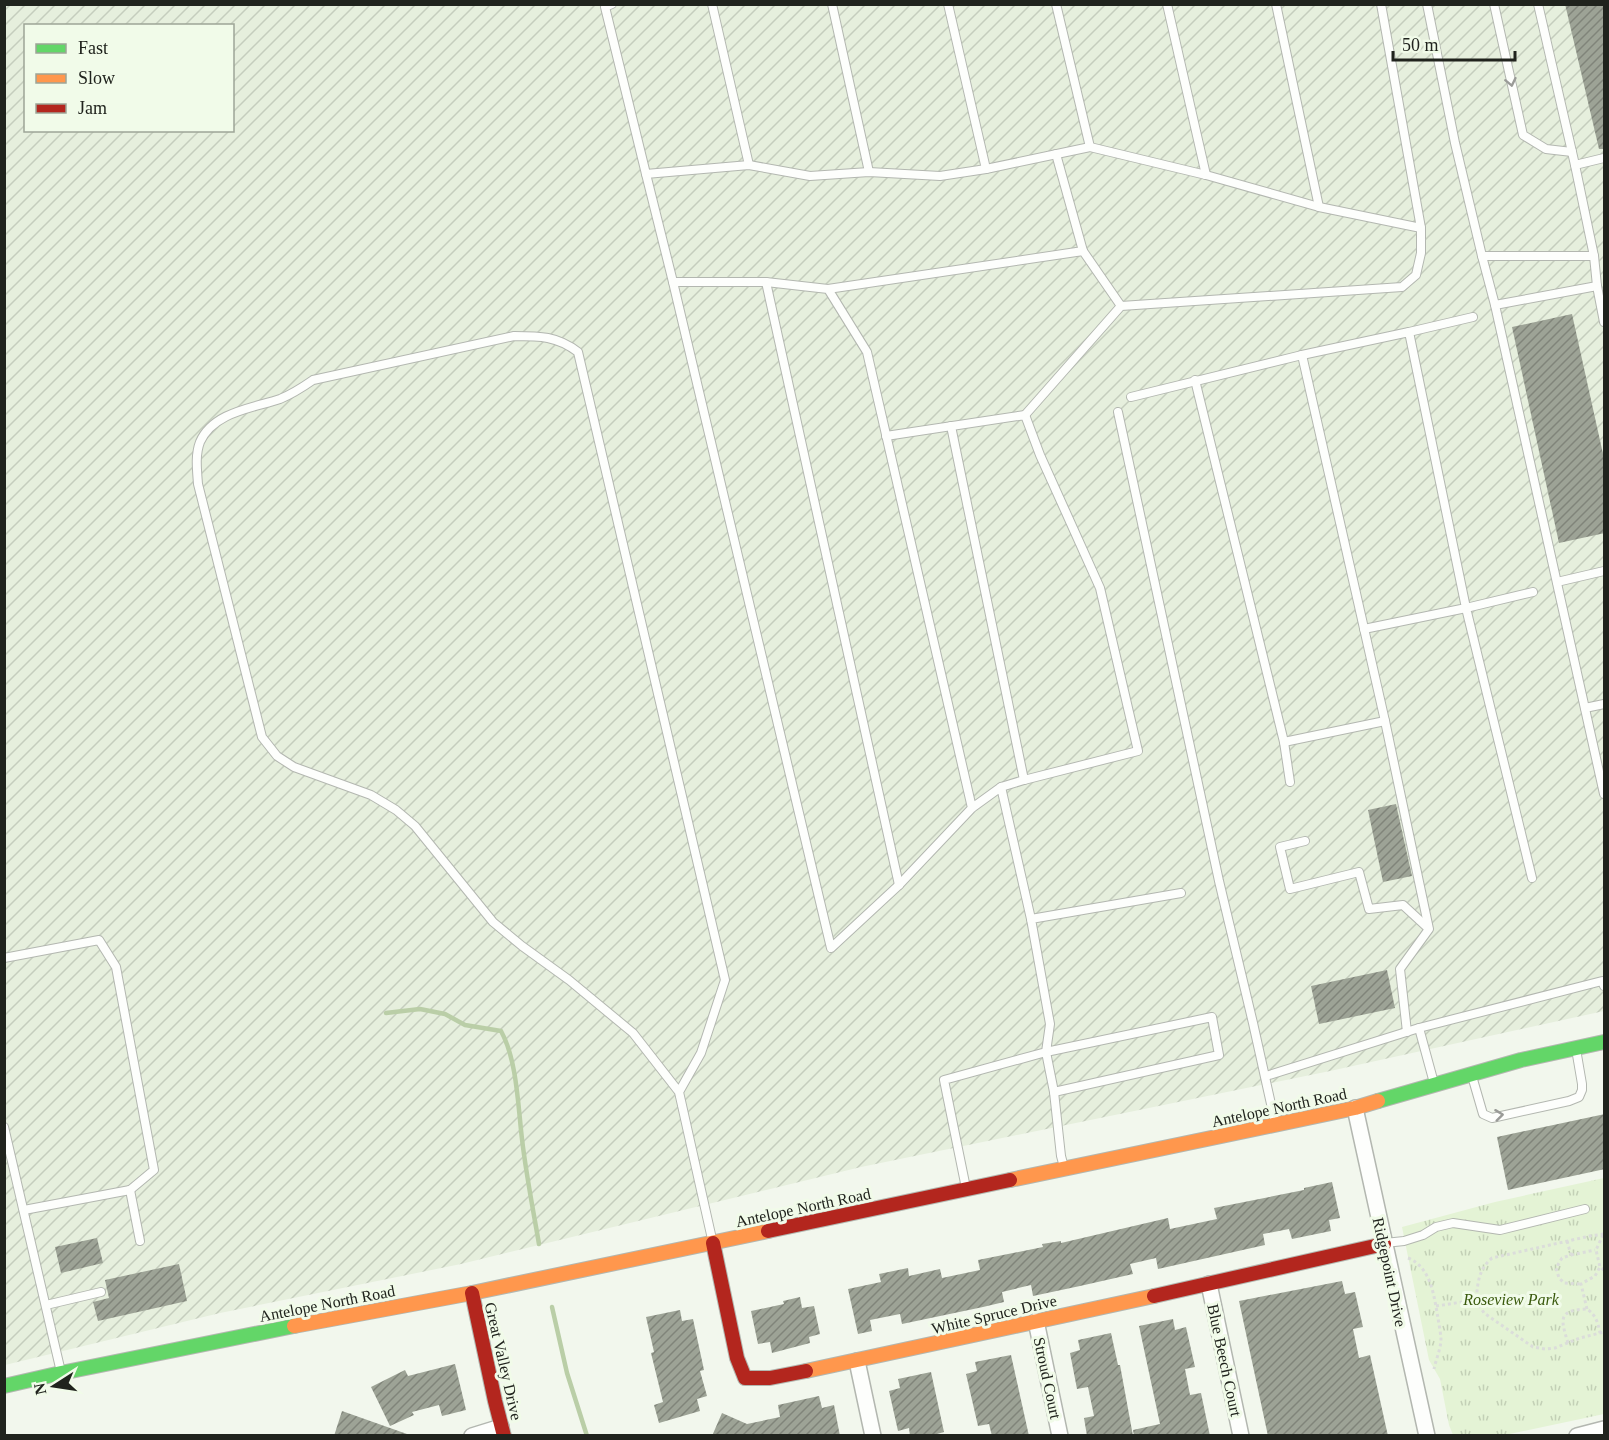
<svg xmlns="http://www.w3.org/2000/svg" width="1609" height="1440" viewBox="0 0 1609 1440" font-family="'Times New Roman',serif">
  <defs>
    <pattern id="industrial-furrows" width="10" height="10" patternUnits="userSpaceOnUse" patternTransform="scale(1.5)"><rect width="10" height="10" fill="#e6efdd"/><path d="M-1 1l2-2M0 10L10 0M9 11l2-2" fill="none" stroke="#c5cdbd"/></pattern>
    <pattern id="park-tufts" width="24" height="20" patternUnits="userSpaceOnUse" patternTransform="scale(1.5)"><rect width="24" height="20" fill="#e4f3d5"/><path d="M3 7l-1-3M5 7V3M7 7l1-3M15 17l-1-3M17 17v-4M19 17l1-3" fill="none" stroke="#c3d0b6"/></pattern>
    <pattern id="building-hatch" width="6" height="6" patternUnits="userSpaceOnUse" patternTransform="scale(1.5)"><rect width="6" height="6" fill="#9da396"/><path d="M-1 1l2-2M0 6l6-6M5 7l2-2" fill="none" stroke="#80847a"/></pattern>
  </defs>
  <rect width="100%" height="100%" fill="#f2f7ed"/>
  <!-- industrial -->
  <path fill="url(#industrial-furrows)" fill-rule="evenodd" d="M5,5H1604V1011L1330,1071L861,1167L461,1264L220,1313L5,1365L4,305L6,304L4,299ZM26,26H232V130H26Z"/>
  <!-- park -->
  <polygon fill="url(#park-tufts)" points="1604,1178 1604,1414 1505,1435 1453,1435 1449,1425 1440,1379 1429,1360 1402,1227 1495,1202"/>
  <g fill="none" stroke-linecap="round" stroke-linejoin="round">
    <!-- stream -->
    <g stroke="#bacea7" stroke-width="4.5">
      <path d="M386,1013L420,1009L445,1014L465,1025L501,1031C517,1060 518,1106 522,1139C526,1174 533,1209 539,1244"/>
      <polyline points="552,1307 567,1373 587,1436"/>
    </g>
  </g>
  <!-- building -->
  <g fill="url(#building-hatch)">
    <polygon points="1565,4 1605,4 1605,149 1599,149"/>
    <polygon points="1572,314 1605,463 1605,533 1559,543 1512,327"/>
    <polygon points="1396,804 1412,876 1383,882 1368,810"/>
    <polygon points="1387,970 1395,1008 1319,1024 1311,986"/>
    <polygon points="1605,1114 1605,1169 1508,1190 1497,1137"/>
    <polygon points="1332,1182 1340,1218 1329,1220 1331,1231 1292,1239 1289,1229 1263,1234 1265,1245 1158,1269 1156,1258 1130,1264 1133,1274 1080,1286 1033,1296 1031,1285 1002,1292 1004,1302 983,1307 902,1324 900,1314 870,1320 872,1331 858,1334 848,1289 881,1282 879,1274 908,1268 909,1276 940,1269 942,1278 980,1270 978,1260 1043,1247 1042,1244 1061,1241 1061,1243 1168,1218 1170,1229 1217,1219 1214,1208 1304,1190 1304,1188"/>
    <polygon points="97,1238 103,1263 61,1273 55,1247"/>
    <polygon points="179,1264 187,1301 98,1321 93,1302 109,1298 105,1280"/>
    <polygon points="1342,1281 1345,1294 1355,1292 1363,1327 1353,1329 1359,1358 1370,1355 1388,1436 1268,1436 1239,1301"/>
    <polygon points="800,1297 802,1308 814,1306 820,1334 809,1337 810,1343 772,1353 770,1342 758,1344 751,1311 784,1304 783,1301"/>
    <polygon points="680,1310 682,1321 693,1319 704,1370 700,1371 707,1396 697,1399 700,1411 659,1423 654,1405 663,1402 651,1353 654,1352 646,1317"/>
    <polygon points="1173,1319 1175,1330 1186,1327 1195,1367 1185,1369 1190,1395 1201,1393 1210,1436 1134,1436 1133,1430 1160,1424 1139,1326"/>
    <polygon points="1111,1333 1118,1365 1120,1365 1133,1436 1087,1436 1084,1418 1094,1416 1088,1387 1077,1389 1070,1353 1080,1350 1078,1340"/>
    <polygon points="1011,1355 1029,1436 992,1436 989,1424 978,1426 966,1374 977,1371 975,1362"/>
    <polygon points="455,1364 466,1410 442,1416 439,1405 412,1412 414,1415 390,1426 371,1387 405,1370 408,1376"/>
    <polygon points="931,1372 944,1432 930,1436 910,1436 909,1428 898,1431 889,1391 900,1388 898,1379"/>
    <polygon points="819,1396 822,1408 834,1405 840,1436 712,1436 722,1413 747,1424 780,1417 778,1405"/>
    <polygon points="342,1411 407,1434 407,1436 334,1436"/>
  </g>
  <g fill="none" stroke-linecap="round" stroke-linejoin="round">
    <!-- lane casing -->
    <g stroke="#b3b7b0" stroke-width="10">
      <g id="lane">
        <polyline points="612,4 605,7 646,174 749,165 810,176 869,172 940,176 986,169 1090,147 1206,175 1319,207 1421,228 1381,4"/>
        <polyline points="712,4 749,165"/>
        <polyline points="832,4 869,172"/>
        <polyline points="948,4 986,169"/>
        <polyline points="1056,4 1090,147"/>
        <polyline points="1167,4 1206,175"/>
        <polyline points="1276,4 1319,207"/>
        <polyline points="1427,4 1455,143 1482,256"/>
        <polyline points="1494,4 1523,135 1546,149 1572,152"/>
        <polyline points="1538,4 1575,165 1594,256 1597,286"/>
        <polyline points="1056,154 1083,251"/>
        <polyline points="1575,165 1604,158"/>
        <polyline points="646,174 673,282"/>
        <polyline points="766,282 899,885"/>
        <polyline points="828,289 1083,251 1121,306"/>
        <polyline points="1495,305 1482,256 1594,256"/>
        <polyline points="1604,322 1597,286 1495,305 1604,794"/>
        <polyline points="1409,332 1473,317"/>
        <polyline points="1302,355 1385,721 1429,929 1400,969 1407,1032"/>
        <polyline points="1195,380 1284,742 1290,782"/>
        <polyline points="1131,397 1302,355 1409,332 1466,608 1364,629"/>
        <polyline points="1118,412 1219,881 1253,1023 1275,1122"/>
        <polyline points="1025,415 1121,306 1402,287 1416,275 1421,253 1421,228"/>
        <polyline points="951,426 1024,780"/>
        <polyline points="886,436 1025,415 1040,455 1100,588 1138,751 1024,780 1001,787"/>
        <polyline points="1557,582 1604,571"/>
        <polyline points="1585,708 1604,704"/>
        <polyline points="1284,742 1385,721"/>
        <polyline points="972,808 867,352 828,289 766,282 673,282 831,948 899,885 972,808 1001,787 1031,919"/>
        <polyline points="1305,841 1280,847 1290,889 1359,872 1369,909 1403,905 1428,928"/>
        <polyline points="1532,878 1466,608 1533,592"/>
        <polyline points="4,958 99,940 116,967 154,1170 130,1190 24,1210"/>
        <polyline points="1419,1028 1602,981 1604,986"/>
        <polyline points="1266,1076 1419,1028 1434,1083"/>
        <polyline points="1472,1076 1483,1114 1492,1118 1569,1101 1579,1097 1582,1090 1582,1084 1576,1049"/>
        <path d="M679,1092L633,1033L569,980L522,946L493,922L415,826L396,810L371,795L294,767L277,756L262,737L198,484C197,470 195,455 200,442C213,412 253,408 280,399C292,394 303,387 313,380L514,336C540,336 557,336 578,352L725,980L701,1053L679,1092L712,1239"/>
        <polyline points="1054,1092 1061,1156 1064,1167"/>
        <polyline points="4,1127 61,1372"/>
        <polyline points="966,1188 944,1080 1046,1052 1054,1092 1219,1055 1212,1017 1046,1052 1050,1024 1031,919 1181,893"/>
        <polyline points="130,1190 140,1241"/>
        <polyline points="1385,1243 1404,1241 1423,1235 1436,1227 1453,1223 1500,1230 1585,1209"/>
        <polyline points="46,1305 101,1292"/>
      </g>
    </g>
    <!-- street casing -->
    <g stroke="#b3b7b0" stroke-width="18">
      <g id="street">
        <polyline points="1355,1108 1427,1436"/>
        <polyline points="1209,1284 1241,1436"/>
        <polyline points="1036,1321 1060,1436"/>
        <polyline points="857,1361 873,1436"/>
        <polyline points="472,1436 501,1427"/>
        <polyline points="1577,1436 1604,1429"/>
      </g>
    </g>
    <!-- fast casing -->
    <g stroke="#b3b7b0" stroke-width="16">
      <g id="fast">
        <polyline points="1378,1101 1521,1060 1604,1042"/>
        <polyline points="4,1386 61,1373 294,1326"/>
      </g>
    </g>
    <!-- slow casing -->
    <g stroke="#b3b7b0" stroke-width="16">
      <g id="slow">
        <polyline points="1010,1180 1355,1108 1378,1101"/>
        <polyline points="294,1326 472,1293 768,1231"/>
        <polyline points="806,1371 1154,1296"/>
      </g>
    </g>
    <!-- jam casing -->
    <g stroke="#b3b7b0" stroke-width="16">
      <g id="jam">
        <polyline points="768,1231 1010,1180"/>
        <polyline points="713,1243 737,1358 745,1378 770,1378 806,1371"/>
        <polyline points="472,1293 495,1401 504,1436"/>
        <polyline points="1154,1296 1384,1244"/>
      </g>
    </g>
    <!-- path -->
    <g stroke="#dbddda" stroke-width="3" stroke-dasharray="3 3" stroke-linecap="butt">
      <polyline points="1603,1235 1596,1250 1600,1267 1604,1270"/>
      <polyline points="1567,1241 1571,1255 1562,1258 1556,1268 1559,1278 1564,1283 1581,1284"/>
      <polyline points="1571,1255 1595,1250"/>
      <path d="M1408,1258C1431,1267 1434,1296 1438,1318C1439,1325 1441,1334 1441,1341C1440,1350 1436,1360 1434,1369"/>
      <polyline points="1476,1300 1484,1313 1533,1347 1545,1349 1555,1348 1580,1338 1604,1332"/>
      <path d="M1436,1306L1476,1300C1478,1283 1478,1270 1492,1258L1590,1236L1604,1234"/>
      <polyline points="1587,1309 1581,1284 1595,1276 1600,1267"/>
      <path d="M1568,1343C1561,1320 1557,1310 1587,1309C1596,1315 1598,1323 1600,1333"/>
    </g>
    <!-- lane -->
    <use href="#lane" stroke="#fdfefc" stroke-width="8"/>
    <!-- street -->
    <use href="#street" stroke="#fdfefc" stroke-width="15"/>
    <!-- fast -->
    <use href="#fast" stroke="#63d668" stroke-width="14"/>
    <!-- slow -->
    <use href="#slow" stroke="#ff974d" stroke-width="14"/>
    <!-- jam -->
    <use href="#jam" stroke="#b3261e" stroke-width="14"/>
  </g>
  <!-- one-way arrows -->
  <defs><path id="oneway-chevron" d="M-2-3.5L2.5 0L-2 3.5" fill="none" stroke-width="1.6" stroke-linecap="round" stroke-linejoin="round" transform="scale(1.5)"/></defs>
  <g stroke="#9a9b98">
    <use href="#oneway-chevron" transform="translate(1511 82) rotate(78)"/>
    <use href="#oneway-chevron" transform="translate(1499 1115) rotate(-7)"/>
  </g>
  <g text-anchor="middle" stroke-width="6" stroke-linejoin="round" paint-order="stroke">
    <!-- street labels -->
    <g font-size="16" fill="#20231d" stroke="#f1fbe9">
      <text transform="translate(1279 1107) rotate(-12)" y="6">Antelope North Road</text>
      <text transform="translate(803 1207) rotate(-12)" y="6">Antelope North Road</text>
      <text transform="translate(1390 1272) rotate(78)" y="6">Ridgepoint Drive</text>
      <text transform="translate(327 1303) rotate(-11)" y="6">Antelope North Road</text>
      <text transform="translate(994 1314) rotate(-13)" y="6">White Spruce Drive</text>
      <text transform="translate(1225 1360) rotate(78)" y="6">Blue Beech Court</text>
      <text transform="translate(504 1361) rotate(77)" y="6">Great Valley Drive</text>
      <text transform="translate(1048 1378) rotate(78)" y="6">Stroud Court</text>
    </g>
    <!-- park labels -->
    <g font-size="16" font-style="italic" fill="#39590c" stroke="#f1fbe9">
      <text x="1511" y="1305">Roseview Park</text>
    </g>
  </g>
  <!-- border -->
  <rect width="1609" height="1440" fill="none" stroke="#20231d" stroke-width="12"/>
  <!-- legend -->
  <rect x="24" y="24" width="210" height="108" fill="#f1fbe9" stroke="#9da597" stroke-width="1.5"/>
  <rect x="36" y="44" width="30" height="9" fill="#63d668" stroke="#9da597" stroke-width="1.5"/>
  <text x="78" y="54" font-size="18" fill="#20231d">Fast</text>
  <rect x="36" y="74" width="30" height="9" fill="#ff974d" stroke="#9da597" stroke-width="1.5"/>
  <text x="78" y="84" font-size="18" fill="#20231d">Slow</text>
  <rect x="36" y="104" width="30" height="9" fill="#b3261e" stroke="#9da597" stroke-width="1.5"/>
  <text x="78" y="114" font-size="18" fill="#20231d">Jam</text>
  <!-- north arrow -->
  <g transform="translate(54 1386) rotate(258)" stroke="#f1fbe9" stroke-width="4.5" paint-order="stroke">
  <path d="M0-4.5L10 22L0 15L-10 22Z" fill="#20231d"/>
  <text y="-9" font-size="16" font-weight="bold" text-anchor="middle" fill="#20231d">N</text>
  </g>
  <!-- scale -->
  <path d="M1393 51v9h122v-9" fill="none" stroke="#20231d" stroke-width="3"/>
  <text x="1402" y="51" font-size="18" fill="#20231d" stroke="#f1fbe9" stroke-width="4.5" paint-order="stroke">50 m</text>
</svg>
